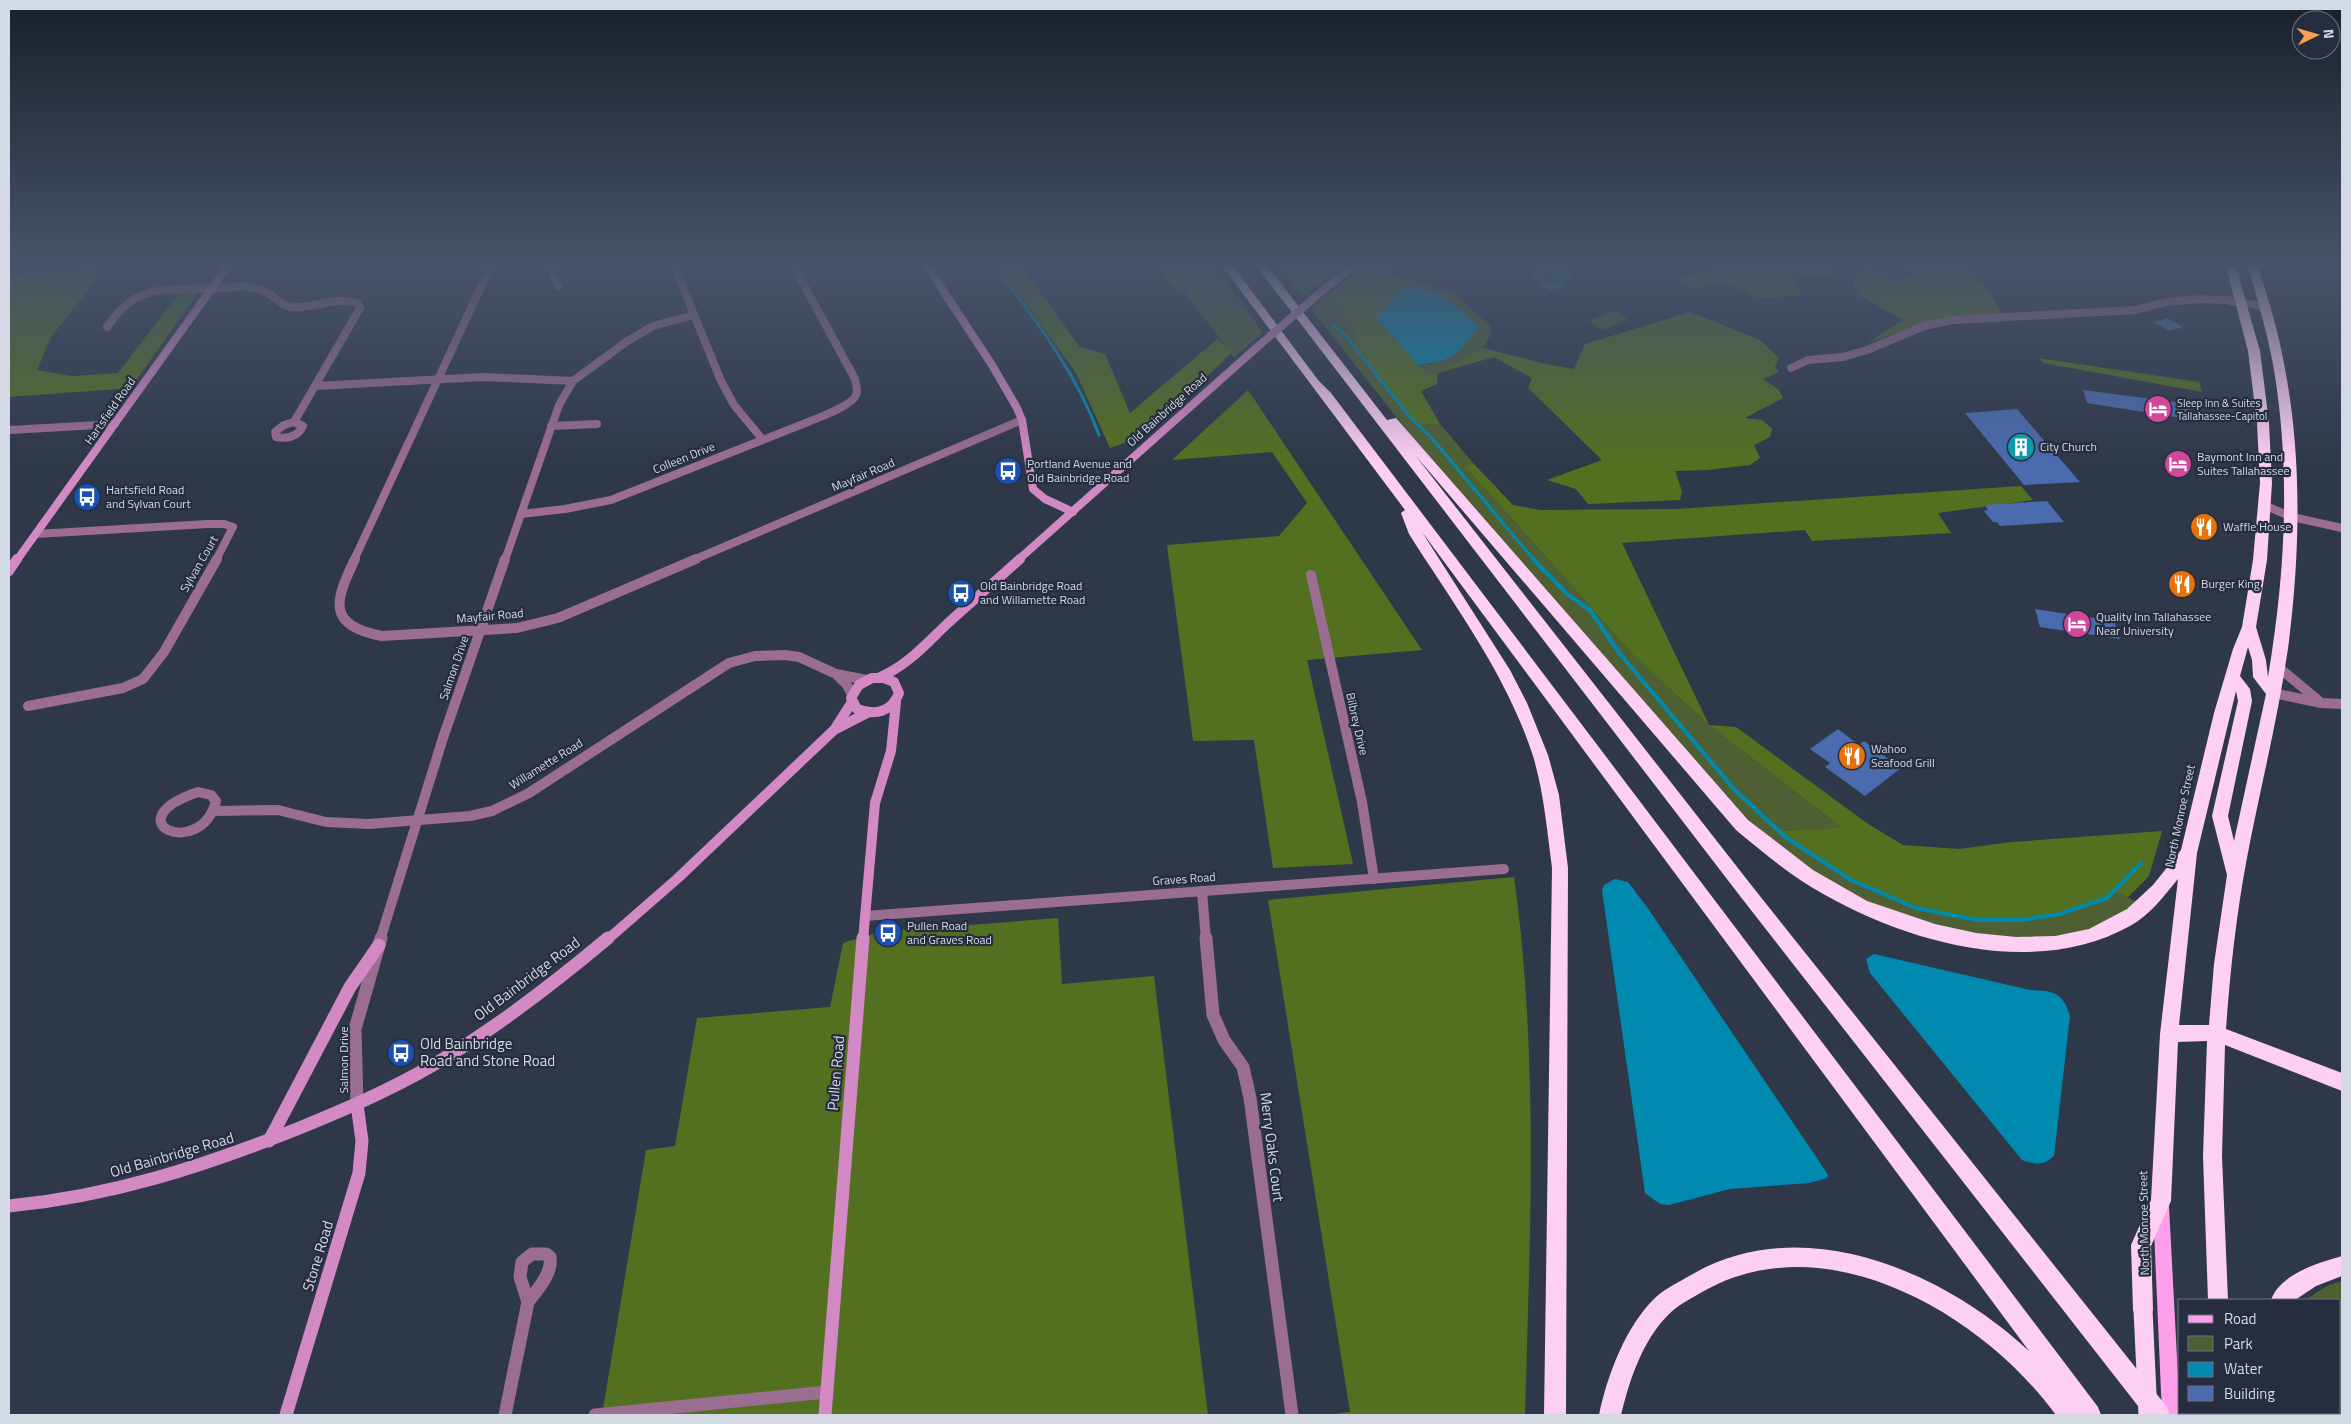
<svg xmlns="http://www.w3.org/2000/svg" width="2351" height="1424" viewBox="0 0 2351 1424" font-family="'Titillium Web',sans-serif">
  <rect width="100%" height="100%" fill="#2f3849"/>
  <!-- green -->
  <g fill="#4e6033">
    <polygon points="1165,263 1213,263 1263,333 1234,357 1183,290"/>
    <polygon points="1273,263 1297,263 1317,286 1303,298"/>
    <path d="M1412,280L1459,294L1470,309L1490,325L1491,334L1483,348L1438,373L1428,375L1418,365L1433,364L1463,314C1446,296 1429,285 1403,287Z"/>
    <polygon points="1325,296 1355,326 1353,343 1416,424 1440,424 1474,464 1466,467 1634,656 1709,725 1843,829 1778,831 1851,880 1916,908 1978,920 2115,890 2138,903 2130,910 2089,930 2036,939 1974,936 1861,901 1766,840 1442,475 1311,309"/>
    <polygon points="1615,311 1628,320 1602,330 1589,320"/>
    <polygon points="2342,1281 2342,1415 2263,1415 2262,1413 2340,1413 2340,1300 2305,1300 2329,1285"/>
  </g>
  <!-- forest -->
  <g fill="#537020">
    <polygon points="997,263 1019,263 1080,347 1105,354 1130,413 1217,339 1232,352 1182,401 1135,439 1110,448 1076,373"/>
    <polygon points="1152,263 1165,263 1183,290 1177,292"/>
    <polygon points="1297,263 1343,263 1345,264 1317,286"/>
    <polygon points="1368,263 1398,263 1389,274 1412,280 1403,287 1377,319 1428,375 1438,373 1483,348 1541,363 1574,369 1585,344 1690,312 1760,340 1779,358 1775,367 1779,372 1763,379 1778,389 1783,398 1745,418 1762,420 1772,428 1770,437 1754,445 1760,458 1750,465 1708,470 1675,471 1682,491 1680,500 1588,504 1576,489 1547,480 1602,460 1528,388 1532,378 1494,357 1438,373 1437,384 1421,391 1440,424 1416,424 1353,343 1355,326 1325,296"/>
    <polygon points="1730,263 1799,263 1805,266 1808,263 1830,263 1828,268 1831,277 1790,273 1802,295 1760,298 1718,280 1696,290 1677,279"/>
    <polygon points="1892,263 1961,263 1989,290 2001,312 1930,321 1867,343 1903,320 1858,295 1853,282 1856,273 1869,266 1898,281 1912,274"/>
    <polygon points="101,266 97,279 51,337 37,370 72,376 118,373 179,293 198,292 131,388 9,397 9,276"/>
    <polygon points="2038,358 2199,382 2202,392 2044,363"/>
    <polygon points="1248,390 1422,650 1307,660 1353,864 1273,868 1254,740 1193,741 1167,545 1279,536 1307,503 1272,452 1172,460"/>
    <path d="M1474,464L1513,505L1540,510L1676,509L2021,486L2033,500L1938,513L1951,533L1812,541L1805,530L1622,543L1709,725L1736,727L1868,824L1903,845L1959,849L2012,842L2162,831L2149,876L2128,897L2115,891C2098,907 2056,916 2033,917C2015,918 1994,922 1976,919C1899,909 1839,876 1777,831L1842,828L1709,725L1634,656L1465,466Z"/>
    <path d="M1514,877C1539,1056 1530,1236 1525,1415H1324L1350,1412L1268,900Z"/>
    <polygon points="1058,918 1062,984 1154,976 1208,1415 602,1415 646,1150 675,1146 697,1018 830,1007 843,943 879,932"/>
  </g>
  <!-- water -->
  <g fill="#018ab0">
    <path d="M1534,263L1565,268L1572,278L1563,283L1566,286L1552,291L1541,286L1540,284C1548,282 1558,284 1563,276L1554,279L1549,275L1558,271L1547,269L1546,279L1531,277Z"/>
    <path d="M1418,286L1442,295L1478,326C1461,353 1451,362 1418,365L1376,318L1403,287Z"/>
    <polygon points="1615,879 1628,882 1647,907 1825,1170 1828,1175 1827,1178 1809,1183 1730,1189 1669,1205 1660,1204 1645,1193 1602,890 1604,885"/>
    <path d="M1874,954L2030,990C2053,991 2063,992 2070,1016L2054,1156C2042,1166 2037,1165 2022,1160L1870,973L1866,959Z"/>
  </g>
  <g fill="none" stroke-linecap="round" stroke-linejoin="round">
    <!-- stream-far1 -->
    <g stroke="#018ab0" stroke-width="3">
      <path d="M993,263C1034,318 1075,370 1099,435"/>
      <polyline points="1333,325 1346,336 1409,416 1430,436 1534,560"/>
    </g>
    <!-- stream -->
    <polyline stroke="#018ab0" stroke-width="4" points="1533,559 1567,594 1590,610 1620,654 1734,789 1784,836 1851,880 1916,908 1978,920 2021,920 2059,914 2107,898 2141,863"/>
  </g>
  <!-- building -->
  <g fill="#4a6bae">
    <polygon points="2167,318 2183,327 2169,331 2154,322"/>
    <polygon points="2083,390 2190,404 2194,420 2087,403"/>
    <polygon points="2017,409 2080,482 2024,485 1965,413"/>
    <polygon points="2047,501 2064,522 2000,526 1997,522 1993,522 1984,511 1988,510 1985,505"/>
    <polygon points="2035,609 2114,621 2120,639 2040,627"/>
    <polygon points="1838,729 1859,745 1864,741 1901,768 1865,796 1825,767 1830,763 1810,749"/>
  </g>
  <g fill="none" stroke-linecap="round" stroke-linejoin="round">
    <!-- street-far2 -->
    <g stroke="#9b6d91" stroke-width="8">
      <polyline points="549,263 558,286"/>
      <polyline points="673,263 721,381 734,405 763,440"/>
      <path d="M212,289C229,288 250,283 266,292C275,296 281,306 292,307C315,309 334,296 357,303L360,308L294,422"/>
      <path d="M107,327C138,282 163,291 212,288"/>
      <polyline points="1791,368 1808,360 1843,357 1867,350 1924,326 1952,320 2135,310 2166,302 2201,299 2225,300 2267,307"/>
      <polyline points="315,386 483,377 573,381"/>
      <path d="M294,422L303,426C298,437 287,439 276,437L275,432L284,425Z"/>
      <polyline points="551,426 597,424"/>
      <polyline points="10,430 115,424"/>
      <polyline points="2264,505 2292,517 2342,528"/>
      <path d="M521,514L565,509L611,500L808,422C819,417 852,406 856,395C858,390 856,384 855,379L792,263"/>
      <polyline points="36,534 208,524 224,524 233,527 216,560"/>
      <polyline points="354,560 492,263"/>
      <polyline points="505,560 559,405 573,381 626,342 653,326 693,315"/>
      <polyline points="693,560 1022,420"/>
    </g>
    <!-- street-far1 -->
    <g stroke="#9b6d91" stroke-width="10">
      <path d="M355,559C335,601 326,625 382,636L517,628L558,618L696,559"/>
      <polyline points="1311,575 1362,802 1374,879"/>
      <polyline points="2277,666 2319,701"/>
      <polyline points="837,675 847,685 852,694"/>
      <polyline points="2273,693 2321,703 2342,704"/>
      <polyline points="28,706 123,688 143,679 164,652 217,559"/>
      <path d="M198,792L211,795L216,801C201,861 111,822 198,792Z"/>
      <polyline points="214,811 278,810 326,822 369,824 470,816 492,811 529,793 729,663 755,656 785,655 799,657 836,674 867,680"/>
      <polyline points="1202,891 1206,940"/>
      <polyline points="865,916 1504,869"/>
      <polyline points="380,940 443,738 505,559"/>
    </g>
    <!-- street -->
    <g stroke="#9b6d91" stroke-width="13">
      <polyline points="1206,938 1213,1015 1224,1040 1243,1067 1250,1098 1292,1415"/>
      <polyline points="357,1104 355,1029 381,938"/>
      <path d="M532,1254H546L550,1257C553,1273 537,1290 528,1302L520,1277L522,1262Z"/>
      <polyline points="505,1415 528,1302"/>
      <polyline points="595,1415 827,1392"/>
    </g>
    <!-- secondary-far2 -->
    <g stroke="#d389c4" stroke-width="8">
      <polyline points="925,263 992,365 1017,408 1022,420 1033,489 1045,499 1073,512"/>
      <polyline points="1321,292 1357,263"/>
      <polyline points="17,560 230,263"/>
      <polyline points="1018,560 1255,349"/>
    </g>
    <!-- secondary-far1 -->
    <g stroke="#d389c4" stroke-width="10">
      <polyline points="9,571 17,559"/>
      <path d="M872,678H884L894,682L899,693C892,712 875,716 857,709L851,698L859,685Z"/>
      <path d="M878,678C907,666 925,645 947,624C971,602 996,581 1020,559"/>
      <polyline points="836,727 852,702"/>
      <polyline points="607,940 678,878 834,730 867,713"/>
      <polyline points="863,940 875,803 891,751 896,702"/>
    </g>
    <!-- secondary -->
    <g stroke="#d389c4" stroke-width="13">
      <polyline points="269,1141 350,987 379,945"/>
      <path d="M9,1206C112,1196 201,1167 297,1129C351,1107 404,1084 453,1053C508,1019 559,979 608,938"/>
      <polyline points="286,1415 359,1173 362,1141 357,1104"/>
      <polyline points="825,1415 863,938"/>
    </g>
    <!-- primary -->
    <polygon fill="#fd9feb" fill-rule="evenodd" points="2161,1198 2167,1200 2169,1206 2180,1415 2162,1415 2153,1206 2155,1200"/>
    <!-- highway -->
    <g fill="#fdcff3" fill-rule="evenodd">
      <path d="M1220,263H1231L1318,380L1331,393L2098,1407L2101,1415H2056C1982,1314 1826,1222 1704,1291C1692,1298 1679,1304 1669,1314C1642,1341 1630,1379 1621,1415H1599C1607,1376 1626,1325 1656,1297C1666,1288 1679,1282 1691,1275C1802,1210 1943,1271 2029,1351L1422,532L1510,670L1527,703L1548,755L1559,795L1568,868L1566,1415H1544L1552,868C1547,830 1544,793 1533,756C1507,675 1454,605 1409,534L1401,513L1405,510Z"/>
      <path d="M1254,263H1265L1387,420L1396,418L1748,820L1813,870L1867,901L1935,924L1976,933L2016,937L2055,936L2089,929L2127,909L2153,885L2181,850L2214,713L2233,649L2242,627L2253,560L2260,483L2257,423L2248,351L2225,263H2235L2260,351L2269,423L2272,483L2267,560L2256,627L2266,660L2268,677C2285,575 2291,473 2274,370C2268,334 2257,299 2247,263H2257C2268,298 2279,333 2285,369C2302,458 2300,551 2289,641C2279,716 2260,788 2246,863C2236,918 2230,973 2226,1029L2342,1073V1091L2225,1045L2222,1156L2228,1300H2208L2203,1156L2207,1041L2178,1042L2171,1201L2151,1246L2153,1310L2150,1317L2143,1320L2136,1317L2133,1310L2131,1245L2151,1200L2160,1034L2178,879C2164,896 2149,916 2130,926C2036,978 1912,944 1825,895C1793,878 1764,853 1736,830L1415,455L1752,886L2167,1407L2170,1415H2145L1740,896ZM2248,647L2252,660L2253,677L2266,694L2234,841L2228,816L2252,701L2250,689L2240,676ZM2236,691L2238,701L2212,816L2227,875L2214,964L2209,1025H2179L2197,853Z"/>
      <path d="M2342,1256V1276L2316,1286L2295,1300H2271C2280,1274 2318,1263 2342,1256Z"/>
      <polygon points="2215,1413 2237,1413 2238,1415 2216,1415"/>
    </g>
    <!-- secondary-bridge -->
    <polyline stroke="#d389c4" stroke-width="8" points="1255,349 1321,292"/>
    <!-- highway-bridge -->
    <polyline stroke="#fdcff3" stroke-width="19" points="2143,1310 2148,1415"/>
  </g>
  <!-- sky -->
  <linearGradient id="sky" x2="0" y2="1"><stop stop-color="#1a1f28"/><stop offset="0.57" stop-color="#47536a"/><stop offset="1" stop-color="#47536a" stop-opacity="0"/></linearGradient>
  <rect width="2351" height="463" fill="url(#sky)"/>
  <!-- icons -->
  <defs>
    <g id="hotel-disc" transform="scale(1.4375)"><circle r="9.5" fill="#d1479c" stroke="#252d3e"/><path d="M-6-4.5h1.5V1H6V5H4.5V3h-9V5H-6ZM-4 0a1.8 1.8 0 1 1 3.6 0ZM.5 0V-2.5h3Q6-2.5 6 0Z" fill="#fff"/></g>
    <g id="building-disc" transform="scale(1.4375)"><circle r="9.5" fill="#0f9aa8" stroke="#252d3e"/><path d="M-4-6H4V6H1V3H-1V6H-4ZM-2.5-4.3h1.7v1.8h-1.7ZM.8-4.3h1.7v1.8H.8ZM-2.5-1h1.7V.8h-1.7ZM.8-1h1.7V.8H.8Z" fill="#fff"/></g>
    <g id="bus-disc" transform="scale(1.4375)"><circle r="9.5" fill="#1a4fb4" stroke="#252d3e"/><path d="M-5-6H5V4H4V6H2V4H-2V6H-4V4H-5ZM-3.5-4V0h7V-4ZM-3.5 1.2v1.5H-2V1.2ZM2 1.2v1.5H3.5V1.2Z" fill="#fff"/></g>
    <g id="restaurant-disc" transform="scale(1.4375)"><circle r="9.5" fill="#e8710a" stroke="#252d3e"/><path d="M-5-6h1v4h1v-4h1v4h1v-4h1v5L-1.5 .5V6h-2V.5L-5-1ZM5-6V6H3V1.5H1.5Q1.5-4 5-6Z" fill="#fff"/></g>
  </defs>
  <g fill-rule="evenodd">
    <use href="#hotel-disc" x="2158" y="409"/>
    <use href="#building-disc" x="2021" y="447"/>
    <use href="#hotel-disc" x="2178" y="464"/>
    <use href="#bus-disc" x="1008" y="471"/>
    <use href="#bus-disc" x="87" y="497"/>
    <use href="#restaurant-disc" x="2204" y="527"/>
    <use href="#restaurant-disc" x="2182" y="584"/>
    <use href="#bus-disc" x="961" y="593"/>
    <use href="#hotel-disc" x="2077" y="624"/>
    <use href="#restaurant-disc" x="1852" y="756"/>
    <use href="#bus-disc" x="888" y="933"/>
    <use href="#bus-disc" x="401" y="1053"/>
  </g>
  <g text-anchor="middle" stroke-width="4.5" stroke-linejoin="round" paint-order="stroke">
    <!-- far-poi labels -->
    <g font-size="11" fill="#d4dae5" stroke="#252d3e" text-anchor="start">
      <text x="2177" y="407">Sleep Inn &amp; Suites<tspan x="2177" dy="13">Tallahassee-Capitol</tspan></text>
    </g>
    <!-- street labels -->
    <g font-size="12" fill="#d4dae5" stroke="#252d3e">
      <text transform="translate(1167 410) rotate(-42)" y="4">Old Bainbridge Road</text>
      <text transform="translate(110 411) rotate(-55)" y="4">Hartsfield Road</text>
      <text transform="translate(684 458) rotate(-22)" y="4">Colleen Drive</text>
      <text transform="translate(863 475) rotate(-23)" y="4">Mayfair Road</text>
      <text transform="translate(199 564) rotate(-60)" y="4">Sylvan Court</text>
      <text transform="translate(490 616) rotate(-5)" y="4">Mayfair Road</text>
      <text transform="translate(454 668) rotate(-71)" y="4">Salmon Drive</text>
      <text transform="translate(1357 724) rotate(77)" y="4">Bilbrey Drive</text>
      <text transform="translate(546 764) rotate(-32)" y="4">Willamette Road</text>
      <text transform="translate(2180 816) rotate(-78)" y="4">North Monroe Street</text>
      <text transform="translate(1184 879) rotate(-4)" y="4">Graves Road</text>
      <text transform="translate(344 1060) rotate(-90)" y="4">Salmon Drive</text>
      <text transform="translate(2144 1223) rotate(-91)" y="4">North Monroe Street</text>
    </g>
    <!-- poi labels -->
    <g font-size="12" fill="#d4dae5" stroke="#252d3e" text-anchor="start">
      <text x="2040" y="451">City Church</text>
      <text x="2197" y="461">Baymont Inn and<tspan x="2197" dy="14">Suites Tallahassee</tspan></text>
      <text x="1027" y="468">Portland Avenue and<tspan x="1027" dy="14">Old Bainbridge Road</tspan></text>
      <text x="106" y="494">Hartsfield Road<tspan x="106" dy="14">and Sylvan Court</tspan></text>
      <text x="2223" y="531">Waffle House</text>
      <text x="2201" y="588">Burger King</text>
      <text x="980" y="590">Old Bainbridge Road<tspan x="980" dy="14">and Willamette Road</tspan></text>
      <text x="2096" y="621">Quality Inn Tallahassee<tspan x="2096" dy="14">Near University</tspan></text>
      <text x="1871" y="753">Wahoo<tspan x="1871" dy="14">Seafood Grill</tspan></text>
      <text x="907" y="930">Pullen Road<tspan x="907" dy="14">and Graves Road</tspan></text>
    </g>
    <!-- near-street labels -->
    <g font-size="15" fill="#d4dae5" stroke="#252d3e">
      <text transform="translate(527 979) rotate(-37)" y="5">Old Bainbridge Road</text>
      <text transform="translate(836 1073) rotate(-85)" y="5">Pullen Road</text>
      <text transform="translate(1272 1147) rotate(83)" y="5">Merry Oaks Court</text>
      <text transform="translate(172 1155) rotate(-16)" y="5">Old Bainbridge Road</text>
      <text transform="translate(318 1256) rotate(-73)" y="5">Stone Road</text>
    </g>
    <!-- near-poi labels -->
    <g font-size="15" fill="#d4dae5" stroke="#252d3e" text-anchor="start">
      <text x="420" y="1049">Old Bainbridge<tspan x="420" dy="17">Road and Stone Road</tspan></text>
    </g>
  </g>
  <!-- border -->
  <rect width="2351" height="1424" fill="none" stroke="#d4dae5" stroke-width="20"/>
  <!-- legend -->
  <rect x="2178" y="1299" width="162" height="115" fill="#252d3e" stroke="#6b7281"/>
  <rect x="2188" y="1315" width="25" height="8" fill="#fd9feb" stroke="#6b7281"/>
  <text x="2224" y="1324" font-size="15" fill="#d4dae5">Road</text>
  <rect x="2188" y="1336" width="25" height="15" fill="#4e6033" stroke="#6b7281"/>
  <text x="2224" y="1349" font-size="15" fill="#d4dae5">Park</text>
  <rect x="2188" y="1362" width="25" height="15" fill="#018ab0" stroke="#6b7281"/>
  <text x="2224" y="1374" font-size="15" fill="#d4dae5">Water</text>
  <rect x="2188" y="1386" width="25" height="15" fill="#4a6bae" stroke="#6b7281"/>
  <text x="2224" y="1399" font-size="15" fill="#d4dae5">Building</text>
  <!-- north arrow -->
  <g transform="translate(2316 35) rotate(85)"><circle r="24" fill="#252d3e" stroke="#6b7281"/>
  <path d="M0-4L9 19L0 12L-9 19Z" fill="#fa9f4f"/>
  <text y="-8" font-size="14" font-weight="bold" text-anchor="middle" fill="#d4dae5">N</text>
  </g>
</svg>
